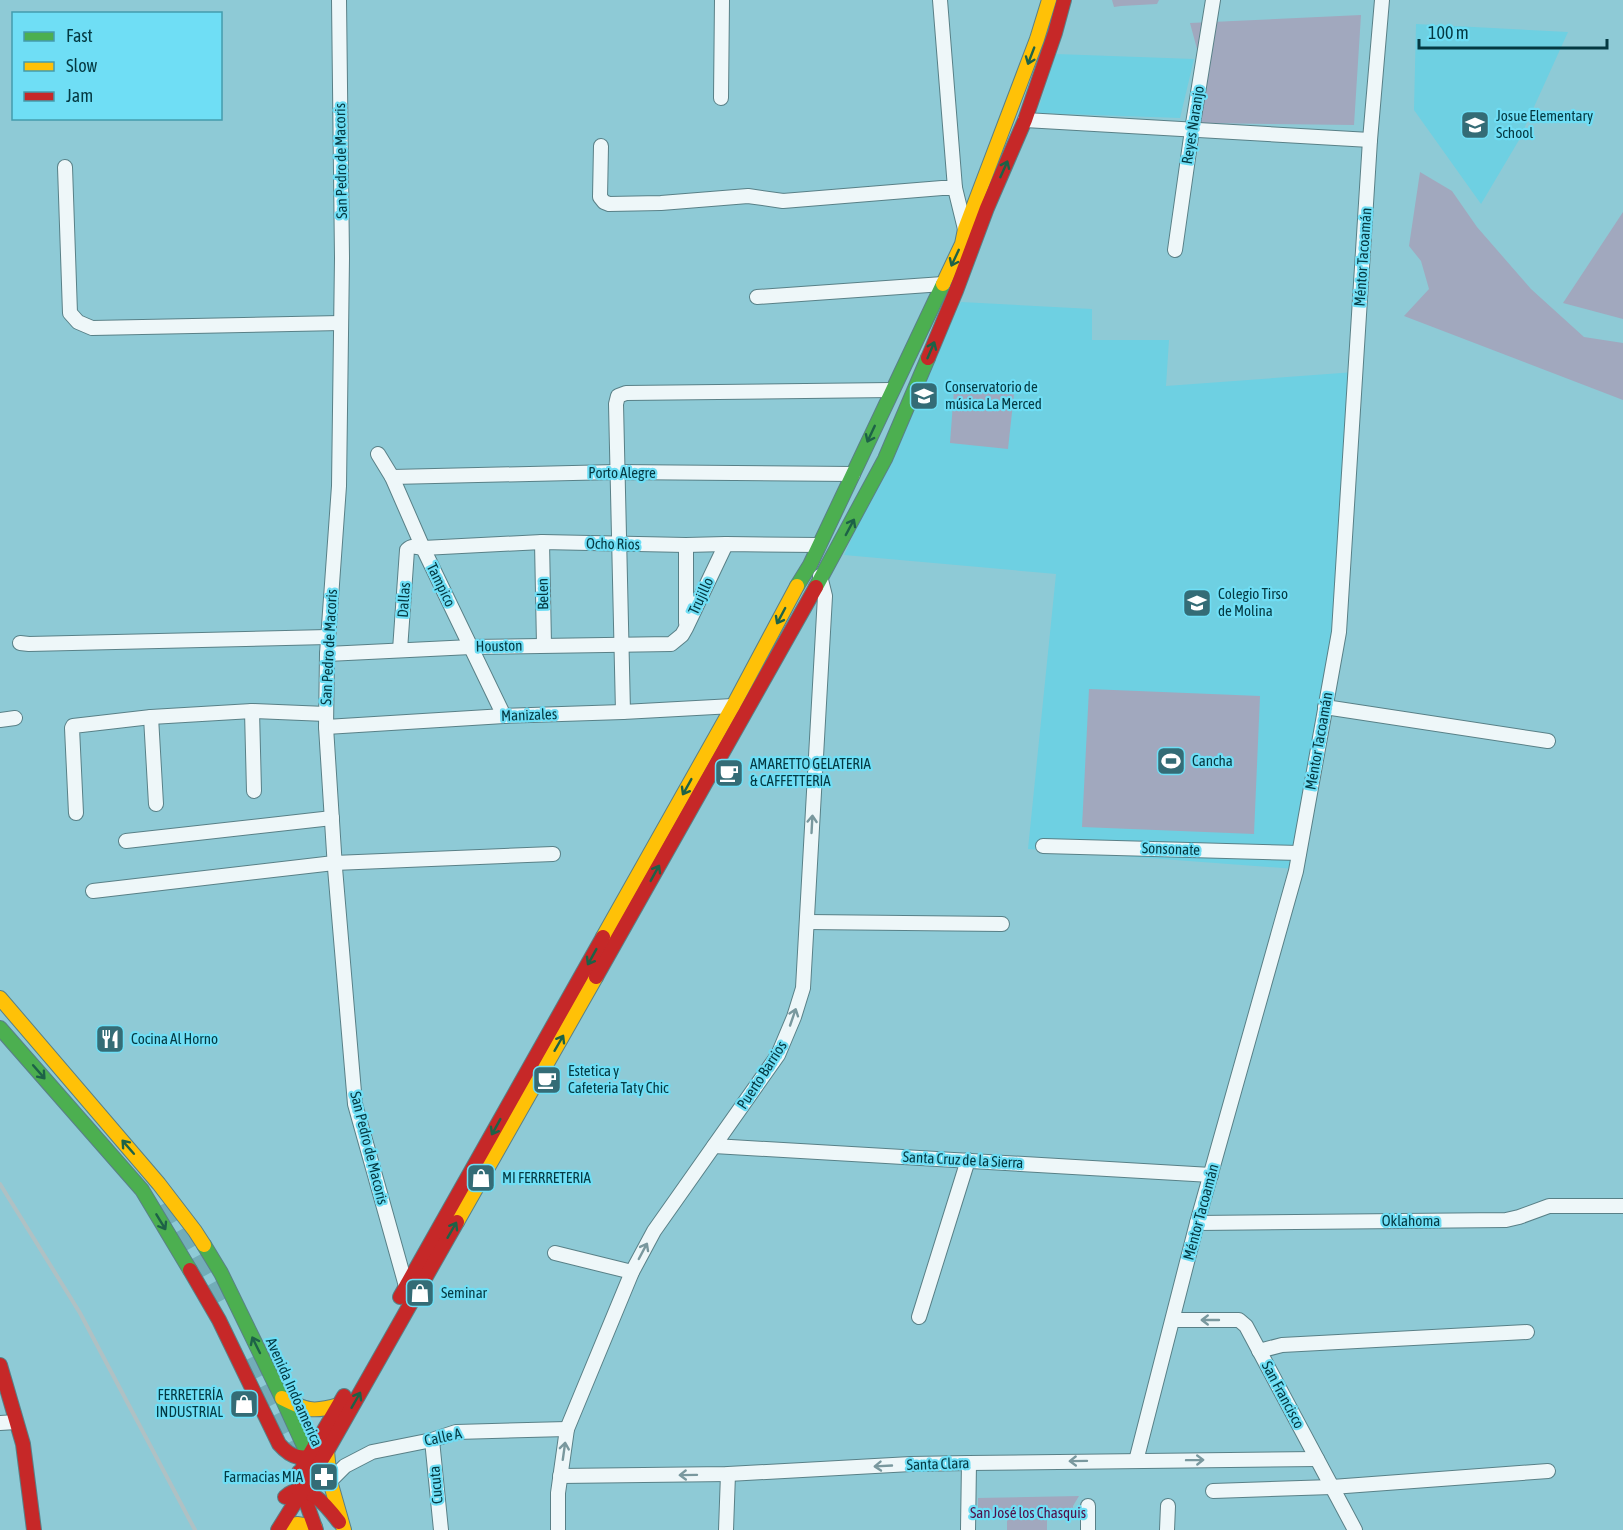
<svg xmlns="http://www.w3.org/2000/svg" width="1623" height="1530" viewBox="0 0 1623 1530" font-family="'Asap Condensed',sans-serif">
  <rect width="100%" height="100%" fill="#8ecad6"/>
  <!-- built -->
  <g fill="#6ed0e2">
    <polygon points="1416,24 1568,32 1519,140 1481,204 1414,110"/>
    <polygon points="1056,54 1194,59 1180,118 1037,113"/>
    <polygon points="961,302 1092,309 1092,340 1169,340 1166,386 1355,372 1339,632 1296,869 1028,849 1056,574 844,555"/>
  </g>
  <!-- green -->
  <g fill="#a1a8be">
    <polygon points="1112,0 1159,0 1157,4 1121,6 1114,7"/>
    <polygon points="1361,15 1354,125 1195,123 1204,75 1190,23"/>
    <polygon points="1420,172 1452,191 1477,227 1531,289 1584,337 1623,343 1623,400 1404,316 1429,289 1421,261 1409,246"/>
    <polygon points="1623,212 1623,319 1563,303"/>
    <polygon points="954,390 1014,394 1008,449 950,443"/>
    <polygon points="1089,689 1260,696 1254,834 1082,827"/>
    <polygon points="1079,1496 1073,1506 1073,1509 1077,1512 1047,1512 1047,1530 1007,1530 1007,1513 978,1511 978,1498"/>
  </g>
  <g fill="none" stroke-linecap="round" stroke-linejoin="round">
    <!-- primary-tunnel -->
    <g stroke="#72adb8" stroke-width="21" stroke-dasharray="21 10" stroke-linecap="butt">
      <polyline points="165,1203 219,1302"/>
      <polyline points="248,1359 298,1457"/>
    </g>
    <!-- street casing -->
    <g stroke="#598087" stroke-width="16">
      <g id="street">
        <polyline points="339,0 342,258 339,486 327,654 326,727 335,868 355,1104 406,1286"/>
        <polyline points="940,0 955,188"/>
        <polyline points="721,98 722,0"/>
        <polyline points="1025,120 1370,140"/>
        <polyline points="601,146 600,197 604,202 609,204 661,203 748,196 783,201 942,188 955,188 965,229"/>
        <polyline points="65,167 70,313 78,322 92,328 341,323"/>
        <polyline points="1175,250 1192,130 1213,0"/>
        <polyline points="757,297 943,284"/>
        <polyline points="378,454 392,477 423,548 504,716"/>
        <polyline points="392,477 616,472 853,474"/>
        <polyline points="542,542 544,645"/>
        <polyline points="686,545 686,623"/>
        <polyline points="20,643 29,644 328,637"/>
        <path d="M400,650L407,550C412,545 417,547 423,548L542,542L686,545L726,544L819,545"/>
        <polyline points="327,654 471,647 671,644 682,635 686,628 726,544"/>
        <polyline points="1325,707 1548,741"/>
        <polyline points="252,711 254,791"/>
        <polyline points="623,712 616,404 618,396 626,393 892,390"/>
        <polyline points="151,717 156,804"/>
        <polyline points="0,720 15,718"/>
        <polyline points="326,727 504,716 623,712 733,706"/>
        <polyline points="76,813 72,728 73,726 151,717 252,711 326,714"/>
        <polyline points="126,841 332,818"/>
        <polyline points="1043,846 1299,853"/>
        <polyline points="93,891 334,863 553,854"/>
        <polyline points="807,922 1002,924"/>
        <polyline points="714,1146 1211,1175"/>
        <polyline points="1197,1223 1506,1220 1519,1217 1549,1206 1623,1206"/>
        <polyline points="555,1253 632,1272"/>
        <polyline points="919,1317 968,1160"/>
        <polyline points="1173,1320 1239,1320 1246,1326 1355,1530"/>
        <polyline points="1259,1351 1282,1345 1527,1332"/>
        <polyline points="0,1423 16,1422"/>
        <polyline points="432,1440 441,1530"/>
        <polyline points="1136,1461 1197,1223 1296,871 1339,632 1370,140 1382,0"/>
        <polyline points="560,1476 728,1474 911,1464 969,1463 1317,1459"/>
        <polyline points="330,1481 345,1466 372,1452 432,1440 456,1432 567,1429"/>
        <polyline points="1213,1491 1332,1487 1548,1471"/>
        <polyline points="558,1530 558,1493 567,1429 632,1272 654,1231 778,1055 794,1017 803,988 825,596 820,576"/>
        <polyline points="726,1530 728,1474"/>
        <polyline points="968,1530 969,1463"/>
        <polyline points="1088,1530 1088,1506"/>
        <polyline points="1167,1530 1168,1506"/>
      </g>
    </g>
    <!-- fast casing -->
    <g stroke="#598087" stroke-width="16">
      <g id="fast">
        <polyline points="797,586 810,565 943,284"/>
        <polyline points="816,587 885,459 928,358"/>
        <polyline points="0,1028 142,1190 190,1270"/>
        <polyline points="204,1245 221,1273 282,1398 314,1468"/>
      </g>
    </g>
    <!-- slow casing -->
    <g stroke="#598087" stroke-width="16">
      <g id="slow">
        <polyline points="943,284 962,244 965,229 1037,39 1049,0"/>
        <polyline points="603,937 733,706 797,586"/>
        <polyline points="0,998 159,1184 195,1231 204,1245"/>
        <polyline points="457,1222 596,977"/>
        <path d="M282,1398C306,1410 312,1413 339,1405"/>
        <polyline points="321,1454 327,1451 330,1481 344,1530"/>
        <polyline points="279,1529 297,1524 315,1527"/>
      </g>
    </g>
    <!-- jam casing -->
    <g stroke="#598087" stroke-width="16">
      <g id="jam">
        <polyline points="928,358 956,291 987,208 1025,120 1055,33 1064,0"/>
        <polyline points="596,977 816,587"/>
        <path d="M190,1270L219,1320L279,1444C292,1459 302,1460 321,1454"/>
        <polyline points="400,1297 603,937"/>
        <polyline points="0,1365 23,1444 34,1530"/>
        <polyline points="303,1466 344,1396"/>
        <polyline points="299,1472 300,1485 316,1530"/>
        <path d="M285,1497C305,1478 327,1506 339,1522"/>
        <polyline points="278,1530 327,1451 457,1222"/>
      </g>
    </g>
    <!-- street -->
    <use href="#street" stroke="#eef7f9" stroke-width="14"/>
    <!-- fast -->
    <use href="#fast" stroke="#4caf50" stroke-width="14"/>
    <!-- slow -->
    <use href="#slow" stroke="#ffc107" stroke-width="14"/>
    <!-- jam -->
    <use href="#jam" stroke="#c62828" stroke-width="14"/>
    <!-- rail -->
    <polyline stroke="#afc1c4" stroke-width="4" points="0,1184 80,1313 195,1530"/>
  </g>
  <!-- one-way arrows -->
  <defs><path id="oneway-shaft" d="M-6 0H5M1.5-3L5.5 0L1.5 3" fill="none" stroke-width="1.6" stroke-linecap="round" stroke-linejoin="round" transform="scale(1.5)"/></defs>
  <g stroke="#1d6247">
    <use href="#oneway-shaft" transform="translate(1031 56) rotate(111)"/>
    <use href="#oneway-shaft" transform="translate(1004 169) rotate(-66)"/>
    <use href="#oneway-shaft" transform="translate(955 258) rotate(115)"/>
    <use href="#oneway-shaft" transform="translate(931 350) rotate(-67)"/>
    <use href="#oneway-shaft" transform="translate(871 434) rotate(115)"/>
    <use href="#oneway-shaft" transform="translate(850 527) rotate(-62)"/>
    <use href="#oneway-shaft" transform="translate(781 616) rotate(118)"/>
    <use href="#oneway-shaft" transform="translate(687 787) rotate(119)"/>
    <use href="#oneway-shaft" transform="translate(655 873) rotate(-61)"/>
    <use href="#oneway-shaft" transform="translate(592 957) rotate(119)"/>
    <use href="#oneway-shaft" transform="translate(559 1043) rotate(-60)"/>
    <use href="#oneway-shaft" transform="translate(39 1072) rotate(49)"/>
    <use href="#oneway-shaft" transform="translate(496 1127) rotate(119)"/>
    <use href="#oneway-shaft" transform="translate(128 1147) rotate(-131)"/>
    <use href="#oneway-shaft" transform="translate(161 1222) rotate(59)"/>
    <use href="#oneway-shaft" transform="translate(452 1230) rotate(-60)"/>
    <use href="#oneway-shaft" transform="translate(256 1345) rotate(-116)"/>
    <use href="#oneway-shaft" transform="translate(356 1400) rotate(-60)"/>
  </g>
  <g stroke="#79989e">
    <use href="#oneway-shaft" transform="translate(812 824) rotate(-87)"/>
    <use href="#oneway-shaft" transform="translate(793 1017) rotate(-71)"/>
    <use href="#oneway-shaft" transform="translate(643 1251) rotate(-62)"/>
    <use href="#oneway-shaft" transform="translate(1210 1320) rotate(180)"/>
    <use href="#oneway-shaft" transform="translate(564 1451) rotate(-82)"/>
    <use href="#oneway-shaft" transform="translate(1195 1460) rotate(-1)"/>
    <use href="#oneway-shaft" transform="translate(1078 1461) rotate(179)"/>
    <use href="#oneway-shaft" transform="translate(883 1466) rotate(177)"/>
    <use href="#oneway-shaft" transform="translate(688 1475) rotate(179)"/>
  </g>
  <!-- icons -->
  <defs>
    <g id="school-square" transform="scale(1.5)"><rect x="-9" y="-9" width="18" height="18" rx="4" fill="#346c76" stroke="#6fdef5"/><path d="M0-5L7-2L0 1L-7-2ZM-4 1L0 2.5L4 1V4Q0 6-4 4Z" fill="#fff"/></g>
    <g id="university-square" transform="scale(1.5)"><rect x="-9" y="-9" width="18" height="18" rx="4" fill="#346c76" stroke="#6fdef5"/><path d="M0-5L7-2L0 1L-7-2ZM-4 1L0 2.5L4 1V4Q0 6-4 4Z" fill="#fff"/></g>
    <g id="stadium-square" transform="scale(1.5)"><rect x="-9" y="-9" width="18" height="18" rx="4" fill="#346c76" stroke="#6fdef5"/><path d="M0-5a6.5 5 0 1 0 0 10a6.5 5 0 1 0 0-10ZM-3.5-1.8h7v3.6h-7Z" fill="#fff"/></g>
    <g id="cafe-square" transform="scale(1.5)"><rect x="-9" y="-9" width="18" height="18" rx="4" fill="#346c76" stroke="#6fdef5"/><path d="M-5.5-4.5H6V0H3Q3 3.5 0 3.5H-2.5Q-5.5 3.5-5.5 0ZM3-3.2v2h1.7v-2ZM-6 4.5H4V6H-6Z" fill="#fff"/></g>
    <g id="restaurant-square" transform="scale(1.5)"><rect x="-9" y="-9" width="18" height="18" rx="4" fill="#346c76" stroke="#6fdef5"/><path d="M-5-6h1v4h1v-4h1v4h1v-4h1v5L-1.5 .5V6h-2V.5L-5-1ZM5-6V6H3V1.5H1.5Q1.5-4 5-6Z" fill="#fff"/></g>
    <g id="shop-square" transform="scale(1.5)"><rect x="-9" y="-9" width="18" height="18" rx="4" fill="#346c76" stroke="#6fdef5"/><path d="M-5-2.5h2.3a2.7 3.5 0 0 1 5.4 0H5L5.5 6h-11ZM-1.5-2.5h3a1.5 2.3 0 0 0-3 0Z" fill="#fff"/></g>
    <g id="pharmacy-square" transform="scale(1.5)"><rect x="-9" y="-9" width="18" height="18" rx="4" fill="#346c76" stroke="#6fdef5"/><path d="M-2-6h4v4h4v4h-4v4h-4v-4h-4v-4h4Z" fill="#fff"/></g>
  </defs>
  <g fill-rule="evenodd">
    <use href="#school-square" x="1475" y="125"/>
    <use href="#school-square" x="924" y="396"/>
    <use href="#university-square" x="1197" y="603"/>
    <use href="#stadium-square" x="1171" y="761"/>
    <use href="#cafe-square" x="729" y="773"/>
    <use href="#restaurant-square" x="110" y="1039"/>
    <use href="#cafe-square" x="547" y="1080"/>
    <use href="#shop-square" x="481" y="1178"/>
    <use href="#shop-square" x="420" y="1293"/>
    <use href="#shop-square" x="244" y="1404"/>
    <use href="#pharmacy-square" x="324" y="1477"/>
  </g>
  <g text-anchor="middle" stroke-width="4.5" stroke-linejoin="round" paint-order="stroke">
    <!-- poi labels -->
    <g font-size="15" fill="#043942" stroke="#6fdef5" text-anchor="start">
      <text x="1496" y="121">Josue Elementary<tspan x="1496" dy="17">School</tspan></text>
      <text x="945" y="392">Conservatorio de<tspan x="945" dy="17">música La Merced</tspan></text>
      <text x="1218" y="599">Colegio Tirso<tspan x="1218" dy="17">de Molina</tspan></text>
      <text x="1192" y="766">Cancha</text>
      <text x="750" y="769">AMARETTO GELATERIA<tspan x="750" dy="17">&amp; CAFFETTERIA</tspan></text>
      <text x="131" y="1044">Cocina Al Horno</text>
      <text x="568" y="1076">Estetica y<tspan x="568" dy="17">Cafeteria Taty Chic</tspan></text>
      <text x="502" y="1183">MI FERRRETERIA</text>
      <text x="441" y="1298">Seminar</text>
      <text x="223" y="1400" text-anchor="end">FERRETERÍA<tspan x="223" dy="17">INDUSTRIAL</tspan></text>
      <text x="303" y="1482" text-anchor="end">Farmacias MIA</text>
    </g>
    <!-- street labels -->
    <g font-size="15" fill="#043942" stroke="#6fdef5">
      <text transform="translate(1193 125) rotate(-81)" y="5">Reyes Naranjo</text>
      <text transform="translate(341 161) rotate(-91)" y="5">San Pedro de Macoris</text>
      <text transform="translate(1363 257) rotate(-86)" y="5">Méntor Tacoamán</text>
      <text x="622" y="478">Porto Alegre</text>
      <text transform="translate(613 544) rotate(1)" y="5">Ocho Rios</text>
      <text transform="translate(441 585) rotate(64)" y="5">Tampico</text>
      <text transform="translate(543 594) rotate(-91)" y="5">Belen</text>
      <text transform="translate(701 596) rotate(-65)" y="5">Trujillo</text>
      <text transform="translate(404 600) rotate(-86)" y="5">Dallas</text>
      <text transform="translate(499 646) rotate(-1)" y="5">Houston</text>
      <text transform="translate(329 647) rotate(-87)" y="5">San Pedro de Macoris</text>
      <text transform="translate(529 715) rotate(-2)" y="5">Manizales</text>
      <text transform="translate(1319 741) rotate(-80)" y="5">Méntor Tacoamán</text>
      <text transform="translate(1171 849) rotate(2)" y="5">Sonsonate</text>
      <text transform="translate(762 1075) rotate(-57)" y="5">Puerto Barrios</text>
      <text transform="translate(369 1148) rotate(76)" y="5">San Pedro de Macoris</text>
      <text transform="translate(963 1160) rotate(3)" y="5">Santa Cruz de la Sierra</text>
      <text transform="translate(1201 1212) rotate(-75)" y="5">Méntor Tacoamán</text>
      <text x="1411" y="1226">Oklahoma</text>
      <text transform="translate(294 1392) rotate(66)" y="5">Avenida Indoamerica</text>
      <text transform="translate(1283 1395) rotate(62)" y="5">San Francisco</text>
      <text transform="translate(443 1437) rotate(-12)" y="5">Calle A</text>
      <text transform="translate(938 1464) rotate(-2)" y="5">Santa Clara</text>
      <text transform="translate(436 1485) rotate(-95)" y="5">Cucuta</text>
    </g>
    <!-- park labels -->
    <g font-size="15" fill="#51104a" stroke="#6fdef5">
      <text x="1028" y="1518">San José los Chasquis</text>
    </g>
  </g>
  <!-- legend -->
  <rect x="12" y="12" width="210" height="108" fill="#6fdef5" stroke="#449cad" stroke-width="1.5"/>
  <rect x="24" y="32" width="30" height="9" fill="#4caf50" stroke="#449cad" stroke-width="1.5"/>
  <text x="66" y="42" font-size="18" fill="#043942">Fast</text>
  <rect x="24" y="62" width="30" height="9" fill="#ffc107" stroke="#449cad" stroke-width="1.5"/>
  <text x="66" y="72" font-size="18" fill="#043942">Slow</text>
  <rect x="24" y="92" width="30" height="9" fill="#c62828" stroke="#449cad" stroke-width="1.5"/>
  <text x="66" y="102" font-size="18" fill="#043942">Jam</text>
  <!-- scale -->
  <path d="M1419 39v9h188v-9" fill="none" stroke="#043942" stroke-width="3"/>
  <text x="1428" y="39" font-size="18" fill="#043942" stroke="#6fdef5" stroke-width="4.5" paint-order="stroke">100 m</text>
</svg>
